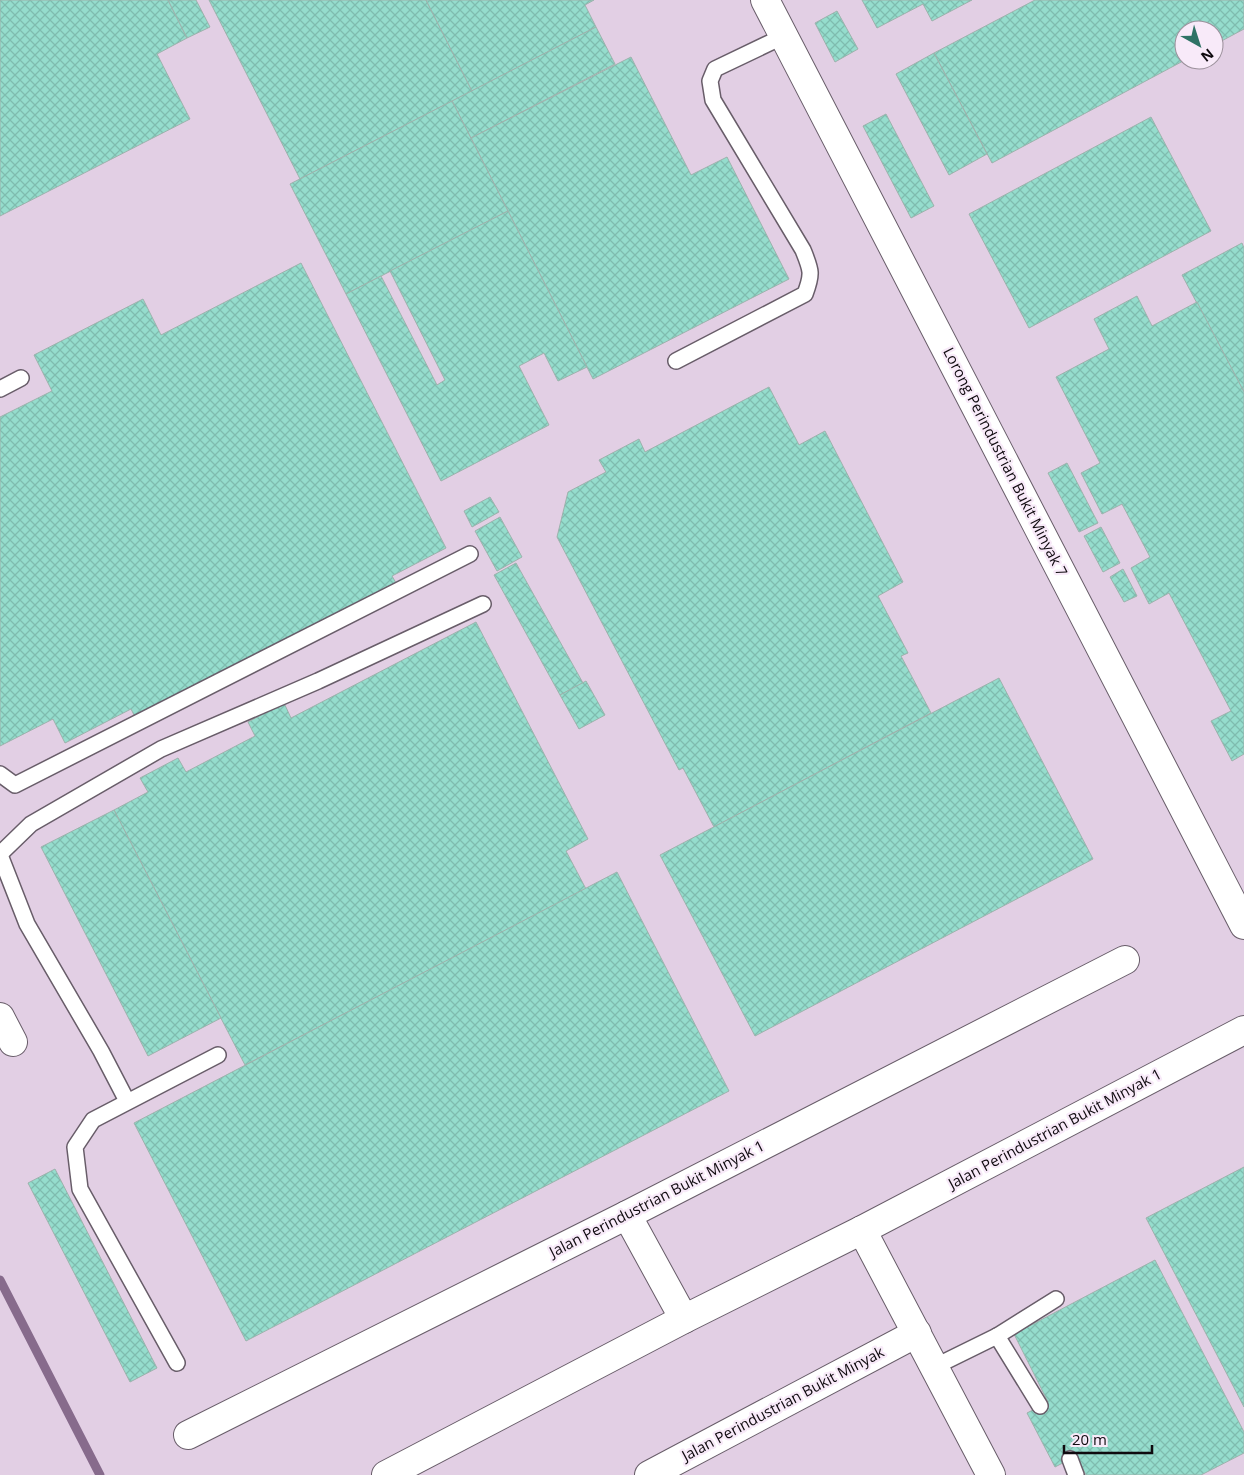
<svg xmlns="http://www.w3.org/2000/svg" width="1244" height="1475" viewBox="0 0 1244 1475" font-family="'Open Sans',sans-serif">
  <defs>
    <pattern id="building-cross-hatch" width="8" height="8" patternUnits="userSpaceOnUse" patternTransform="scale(1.25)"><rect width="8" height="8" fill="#95ddcd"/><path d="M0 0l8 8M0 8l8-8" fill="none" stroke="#7fbcaf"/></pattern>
  </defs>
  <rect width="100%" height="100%" fill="#eaddec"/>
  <!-- built -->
  <path fill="#e2cfe4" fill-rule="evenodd" d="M0,0H1244V1475H0ZM1184,30H1214V60H1184Z"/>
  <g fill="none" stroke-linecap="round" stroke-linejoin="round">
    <!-- stream -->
    <polyline stroke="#876b8c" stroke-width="9" points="0,1280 100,1475"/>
  </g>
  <!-- building -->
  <g fill="url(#building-cross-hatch)" stroke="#9db2ac">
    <polygon points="0,0 168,0 187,38 157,54 190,119 0,216"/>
    <polygon points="168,0 196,0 210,27 187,38"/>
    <polygon points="209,0 426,0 472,91 300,179"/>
    <polygon points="426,0 594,0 585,5 596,27 472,91"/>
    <polygon points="862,0 972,0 932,21 923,4 877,28"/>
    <polygon points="1035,0 1244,0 1244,29 1214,45 1214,30 1184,30 1185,60 992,163 934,53"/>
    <polygon points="837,11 858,49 835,62 815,23"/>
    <polygon points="596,27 615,64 471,138 452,101"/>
    <polygon points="934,53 987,154 949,175 896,74"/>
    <polygon points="631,57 691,175 727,157 789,279 593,379 471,138"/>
    <polygon points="452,101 508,211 346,294 290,184"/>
    <polygon points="886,114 934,206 911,218 863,126"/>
    <polygon points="1151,117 1211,231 1029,328 969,214"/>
    <polygon points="508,211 587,367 558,381 544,353 519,366 549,425 441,481 346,294 381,276 437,385 445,380 390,271"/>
    <polygon points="1242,243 1244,248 1244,392 1182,275"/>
    <polygon points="301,263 446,548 392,576 396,583 135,717 131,709 65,743 53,719 0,746 0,417 52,391 34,355 143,299 161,335"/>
    <polygon points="1137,296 1152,326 1197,302 1244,392 1244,754 1232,761 1211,721 1231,711 1169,593 1149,604 1131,568 1150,557 1122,504 1102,514 1081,473 1100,463 1056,377 1109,349 1094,319"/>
    <polygon points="769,387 799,445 825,431 903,582 878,596 908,653 901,656 931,713 714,827 683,768 679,770 557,537 568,492 606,472 599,460 639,439 645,452"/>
    <polygon points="1067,463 1098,523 1079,532 1048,473"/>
    <polygon points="490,497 499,512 472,527 464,511"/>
    <polygon points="500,517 522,557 497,571 475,531"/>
    <polygon points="1101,527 1120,563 1103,572 1084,536"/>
    <polygon points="516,563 583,683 560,695 494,575"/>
    <polygon points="1123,569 1137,596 1124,602 1110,577"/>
    <polygon points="476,622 588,839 566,851 586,889 245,1065 114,810 148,792 140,778 178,758 186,772 255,736 248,722 284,703 291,718"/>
    <polygon points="999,678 1093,859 755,1036 660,855"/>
    <polygon points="586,681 605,715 579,729 560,695"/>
    <polygon points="114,810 221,1018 148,1056 41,847"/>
    <polygon points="617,872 729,1091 246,1341 134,1123"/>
    <polygon points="1244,1167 1244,1407 1146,1218"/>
    <polygon points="55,1169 157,1368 130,1382 28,1183"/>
    <polygon points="1155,1260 1244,1432 1244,1453 1201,1475 1086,1475 1076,1456 1055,1467 1027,1413 1048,1402 1014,1334"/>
  </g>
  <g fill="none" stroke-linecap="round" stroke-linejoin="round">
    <!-- lane casing -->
    <g stroke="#685d69" stroke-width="18">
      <g id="lane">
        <path d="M676,361L805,294C813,273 811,270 803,250L713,100L710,81L715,69L784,36"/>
        <polyline points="0,389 21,378"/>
        <polyline points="0,774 15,785 470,554"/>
        <polyline points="0,854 31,824 161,749 318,681 483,604"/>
        <polyline points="0,855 27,924 101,1051 127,1101"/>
        <polyline points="997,1336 1040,1406"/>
        <polyline points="177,1363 80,1189 75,1147 93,1120 218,1055"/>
        <polyline points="934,1367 997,1336 1056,1299"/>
        <polyline points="1070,1459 1076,1475"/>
      </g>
    </g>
    <!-- street casing -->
    <g stroke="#685d69" stroke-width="30">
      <g id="street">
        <polyline points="765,0 1244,925"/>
        <polyline points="0,1017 13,1042"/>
        <polyline points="627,1215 684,1319"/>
        <polyline points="862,1230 991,1475"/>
        <polyline points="188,1435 627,1215 1125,960"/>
        <polyline points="386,1475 684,1319 862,1230 1244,1030"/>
        <polyline points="649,1475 917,1333"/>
      </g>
    </g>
    <!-- lane -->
    <use href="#lane" stroke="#fff" stroke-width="15"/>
    <!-- street -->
    <use href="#street" stroke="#fff" stroke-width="28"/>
  </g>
  <g text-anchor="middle" stroke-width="4.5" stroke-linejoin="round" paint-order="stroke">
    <!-- street labels -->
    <g font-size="15" fill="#0f0a0f" stroke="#f8eaf9">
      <text transform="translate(1005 462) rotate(63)" y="5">Lorong Perindustrian Bukit Minyak 7</text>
      <text transform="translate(1055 1129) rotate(-28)" y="5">Jalan Perindustrian Bukit Minyak 1</text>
      <text transform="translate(657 1199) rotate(-27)" y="5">Jalan Perindustrian Bukit Minyak 1</text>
      <text transform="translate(783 1404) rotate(-28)" y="5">Jalan Perindustrian Bukit Minyak</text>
    </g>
  </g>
  <!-- north arrow -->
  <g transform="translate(1199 45) rotate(141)"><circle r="24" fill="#f8eaf9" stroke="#9b909b"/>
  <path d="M0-4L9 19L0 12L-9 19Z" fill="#2e7265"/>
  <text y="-8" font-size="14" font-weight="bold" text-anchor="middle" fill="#0f0a0f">N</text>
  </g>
  <!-- scale -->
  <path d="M1064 1445v8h88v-8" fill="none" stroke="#0f0a0f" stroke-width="2.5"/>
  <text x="1072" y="1445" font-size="15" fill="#0f0a0f" stroke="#f8eaf9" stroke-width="4" paint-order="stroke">20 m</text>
</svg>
